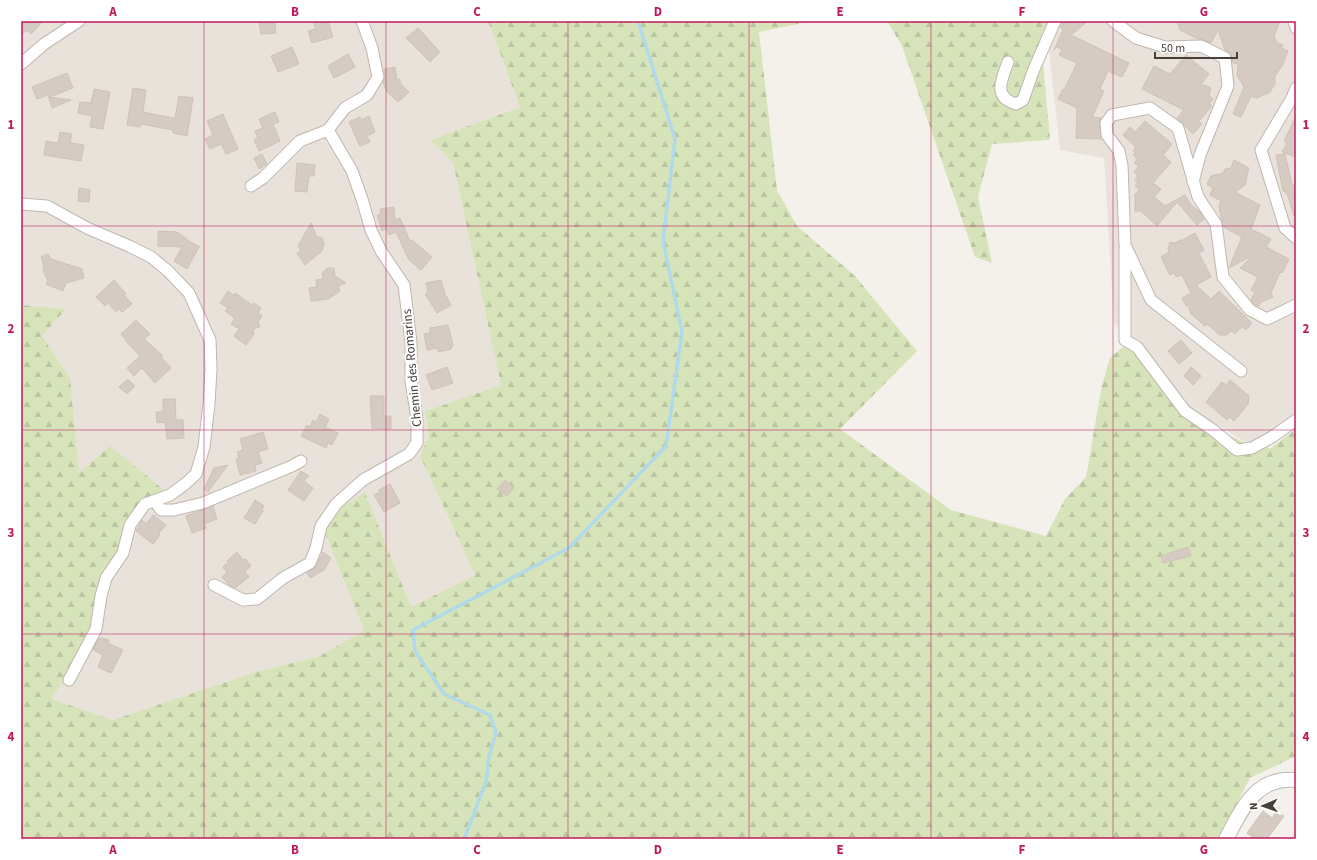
<svg xmlns="http://www.w3.org/2000/svg" width="1317" height="860" viewBox="0 0 1317 860" font-family="'Source Sans 3',sans-serif">
  <defs>
    <pattern id="forest-firs" width="22" height="20" patternUnits="userSpaceOnUse"><rect width="22" height="20" fill="#d7e4ba"/><path d="M5 1l3.5 6h-7zM16 11l3.5 6h-7z" fill="#bac5a1"/></pattern>
  </defs>
  <rect width="100%" height="100%" fill="#f4f1ec"/>
  <!-- residential -->
  <g fill="#e8e2db">
    <polygon points="21,21 488,21 520,107 430,140 453,163 501,385 425,411 429,436 420,456 475,575 411,607 365,492 324,531 364,630 320,656 252,673 113,720 52,699 92,633 70,378 42,336 66,309 21,305"/>
    <polygon points="1056,21 1296,21 1296,422 1250,445 1187,406 1114,323 1104,158 1060,150 1048,42"/>
  </g>
  <!-- forest -->
  <g fill="url(#forest-firs)">
    <polygon points="488,21 812,21 759,32 777,190 797,226 855,276 917,351 840,429 951,510 1046,536 1065,499 1086,477 1102,385 1110,358 1124,346 1138,353 1187,406 1220,431 1250,445 1271,448 1296,429 1296,756 1250,778 1218,839 21,839 21,305 66,309 42,336 70,378 79,473 110,446 164,490 144,501 126,527 92,633 52,699 113,720 252,673 320,656 364,630 324,531 343,507 365,492 411,607 475,575 420,456 429,436 425,411 501,385 453,163 430,140 520,107"/>
    <polygon points="887,21 1049,21 1041,39 1050,140 992,144 978,197 992,263 975,257 902,46"/>
  </g>
  <g fill="none" stroke-linecap="round" stroke-linejoin="round">
    <!-- stream -->
    <polyline stroke="#b0daea" stroke-width="3.5" points="464,839 486,782 489,756 496,733 490,715 444,694 415,651 413,630 569,548 666,446 682,332 663,241 675,139 638,21"/>
  </g>
  <!-- building -->
  <g fill="#d5cbc3" stroke="#cfc2b6">
    <polygon points="21,21 43,21 31,34 27,30 21,35"/>
    <polygon points="259,21 268,21 268,23 275,23 276,33 261,34"/>
    <polygon points="313,21 328,21 333,37 312,43 308,31 316,29"/>
    <polygon points="1064,21 1088,21 1071,35 1129,63 1122,77 1108,71 1100,89 1104,91 1092,117 1101,118 1099,124 1101,139 1076,138 1077,108 1058,99 1063,89 1064,90 1077,63 1059,55 1062,49 1057,47 1054,50 1063,30 1060,27"/>
    <polygon points="1177,21 1280,21 1274,36 1277,43 1283,45 1281,48 1288,51 1283,64 1275,76 1275,84 1270,92 1257,98 1251,96 1241,117 1233,114 1244,87 1237,75 1238,64 1233,63 1231,54 1225,50 1218,30 1211,43 1204,40 1198,39 1180,30"/>
    <polygon points="418,28 440,52 430,62 406,38"/>
    <polygon points="292,47 299,64 278,72 271,56"/>
    <polygon points="348,54 355,67 334,78 328,66"/>
    <polygon points="1186,55 1209,74 1201,84 1211,88 1209,96 1213,99 1209,104 1212,106 1199,121 1202,124 1193,134 1177,118 1184,110 1142,89 1154,66 1170,74"/>
    <polygon points="395,67 397,80 400,79 400,83 409,92 398,102 387,92 383,82 385,76 384,69"/>
    <polygon points="67,73 73,88 49,97 71,100 52,108 48,95 37,99 32,87"/>
    <polygon points="133,88 146,90 143,112 163,116 175,118 179,96 193,98 187,136 173,133 173,130 141,124 140,127 127,125"/>
    <polygon points="94,89 110,92 103,129 90,127 92,116 78,113 80,102 91,103"/>
    <polygon points="275,112 279,122 273,124 280,141 259,151 254,140 258,138 255,131 263,128 259,119"/>
    <polygon points="223,114 238,149 226,154 221,144 210,149 205,139 213,135 207,121"/>
    <polygon points="369,116 375,132 367,136 370,142 360,146 349,122 360,117 361,120"/>
    <polygon points="1296,116 1296,157 1282,152 1287,143 1284,141"/>
    <polygon points="1145,121 1172,144 1163,155 1171,162 1153,183 1161,189 1154,197 1165,206 1185,195 1191,205 1200,212 1204,219 1197,225 1177,202 1157,226 1141,211 1135,211 1135,194 1139,190 1135,186 1138,182 1135,180 1138,176 1134,172 1139,166 1134,163 1138,159 1133,155 1136,153 1133,151 1136,147 1123,135 1130,127 1135,132"/>
    <polygon points="60,132 72,134 70,143 84,145 81,161 44,155 46,141 58,143"/>
    <polygon points="262,154 267,164 259,169 254,158"/>
    <polygon points="1285,154 1292,184 1296,186 1296,215 1294,216 1287,193 1283,191 1276,155"/>
    <polygon points="1234,160 1249,168 1245,185 1235,192 1260,205 1251,229 1271,239 1266,247 1289,259 1282,273 1280,272 1271,293 1273,297 1261,302 1259,306 1254,304 1251,300 1255,292 1251,290 1258,277 1240,268 1253,255 1229,268 1242,237 1225,228 1225,227 1223,226 1219,207 1221,201 1210,195 1213,188 1207,184 1211,176 1223,173 1225,169 1231,168"/>
    <polygon points="297,163 315,165 314,176 309,176 307,192 295,191"/>
    <polygon points="79,188 90,190 89,202 78,201"/>
    <polygon points="394,207 395,220 400,218 410,241 412,240 432,257 421,270 409,260 396,232 389,235 386,229 382,231 377,215 381,214 380,209"/>
    <polygon points="311,223 317,237 322,238 324,244 322,251 305,265 297,253 301,251 298,246"/>
    <polygon points="158,231 177,232 187,239 187,240 200,247 199,247 187,269 174,261 182,247 158,246"/>
    <polygon points="1195,233 1204,250 1199,253 1211,277 1196,285 1211,299 1219,291 1252,323 1246,330 1242,327 1235,334 1231,331 1227,335 1220,335 1207,324 1205,326 1191,314 1188,305 1186,306 1182,298 1191,293 1182,275 1176,277 1174,273 1170,275 1161,257 1169,252 1168,249 1170,242 1175,243 1181,240 1181,241"/>
    <polygon points="48,254 51,259 82,269 84,278 66,283 63,291 46,284 48,281 43,271 44,266 41,257"/>
    <polygon points="327,268 334,268 335,276 346,283 338,286 340,291 328,299 311,301 309,288 317,287 316,280 323,279 322,273"/>
    <polygon points="114,280 126,294 124,295 132,304 122,312 119,309 116,312 108,303 105,306 96,297"/>
    <polygon points="441,280 445,294 451,305 437,313 425,294 428,293 426,283"/>
    <polygon points="228,291 233,295 235,293 252,305 254,303 261,308 258,313 262,316 258,322 260,327 253,329 254,334 246,345 234,336 239,329 231,324 235,318 225,311 228,308 220,303"/>
    <polygon points="136,320 150,334 144,339 163,356 161,357 171,368 155,383 142,368 134,376 127,368 140,356 125,340 126,340 121,334"/>
    <polygon points="448,325 453,345 451,349 438,352 438,348 427,350 424,334 430,333 430,328"/>
    <polygon points="1181,340 1192,353 1179,364 1168,351"/>
    <polygon points="447,367 453,383 432,390 426,375"/>
    <polygon points="1191,367 1201,376 1193,385 1184,376"/>
    <polygon points="128,379 135,386 127,394 119,387"/>
    <polygon points="1230,380 1249,396 1248,404 1234,421 1230,417 1227,420 1206,402 1222,382 1226,385"/>
    <polygon points="370,396 384,396 384,416 391,416 391,429 372,428"/>
    <polygon points="163,399 175,399 176,420 183,420 184,438 167,439 165,422 157,423 156,412 163,412"/>
    <polygon points="320,414 329,419 325,427 338,433 332,445 328,443 326,448 301,436 307,425 310,427 313,420 316,422"/>
    <polygon points="263,432 268,449 258,452 262,463 255,465 256,471 240,475 236,459 239,458 237,452 243,450 240,439"/>
    <polygon points="228,465 208,492 204,489 214,468"/>
    <polygon points="301,471 309,476 304,481 313,488 304,501 288,490"/>
    <polygon points="505,480 514,488 507,496 497,489"/>
    <polygon points="390,484 400,503 384,512 374,495 380,492 379,490"/>
    <polygon points="255,500 264,506 262,510 263,511 255,524 244,518"/>
    <polygon points="213,506 217,519 204,524 206,528 192,533 186,516"/>
    <polygon points="153,515 166,525 159,533 160,535 153,544 136,531 142,520 146,524"/>
    <polygon points="1188,547 1191,556 1163,563 1161,556"/>
    <polygon points="237,552 243,560 245,559 251,566 245,572 249,577 235,588 229,585 222,577 227,573 223,567 228,562 227,561"/>
    <polygon points="323,552 331,558 324,570 310,578 307,573 316,566"/>
    <polygon points="102,638 109,640 108,643 123,650 111,673 98,667 103,655 93,650 98,639"/>
    <polygon points="1263,811 1272,818 1277,811 1284,816 1267,839 1255,839 1247,833"/>
  </g>
  <g fill="none" stroke-linecap="round" stroke-linejoin="round">
    <!-- minor casing -->
    <g stroke="#bfb7af" stroke-width="13">
      <g id="minor">
        <polyline points="1113,21 1136,38 1165,47 1201,46 1225,58 1228,86 1200,155 1193,182"/>
        <polyline points="1294,21 1296,28"/>
        <path d="M1008,62C1002,79 992,97 1016,104L1023,100L1034,69L1055,21"/>
        <polyline points="21,64 44,44 79,21"/>
        <polyline points="1296,88 1292,98 1261,150 1285,228 1296,238"/>
        <polyline points="328,130 345,108 367,95 378,77 372,48 362,21"/>
        <polyline points="251,186 263,178 300,141 328,130"/>
        <polyline points="21,204 47,206 87,228 129,246 151,257 168,271 189,293 210,340 211,369 209,404 204,447 196,474 185,484 170,495 145,504 130,525 123,553 106,578 101,596 96,629 69,680"/>
        <polyline points="1125,249 1125,340 1137,347 1185,411 1213,430 1237,450 1252,448 1272,437 1296,420"/>
        <polyline points="1241,371 1151,300 1125,245 1122,165 1119,151 1107,135 1106,123 1112,115 1150,108 1178,128 1198,197 1216,224 1223,277 1250,310 1267,319 1296,305"/>
        <polyline points="155,501 161,510 174,510 203,503 292,466 301,461"/>
        <polyline points="214,585 243,600 257,599 283,578 310,563 316,548 321,526 336,504 363,480 409,454 417,443 417,419 411,381 411,343 404,285 381,251 371,230 362,199 352,171 328,130"/>
      </g>
    </g>
    <!-- tertiary casing -->
    <g stroke="#bfb7af" stroke-width="16">
      <path id="tertiary" d="M1226,839C1242,809 1256,776 1296,780"/>
    </g>
    <!-- minor -->
    <use href="#minor" stroke="#fff" stroke-width="11"/>
    <!-- tertiary -->
    <use href="#tertiary" stroke="#fff" stroke-width="14"/>
  </g>
  <!-- grid -->
  <path fill="none" stroke="#c2185b" stroke-width="1" stroke-opacity="0.55" d="M204,21V839M386,21V839M568,21V839M749,21V839M931,21V839M1113,21V839M21,226H1296M21,430H1296M21,634H1296"/>
  <g text-anchor="middle" stroke-width="4" stroke-linejoin="round" paint-order="stroke">
    <!-- street labels -->
    <g font-size="13" fill="#48413a" stroke="#fff">
      <text transform="translate(411 368) rotate(-95)" y="5">Chemin des Romarins</text>
    </g>
  </g>
  <!-- border -->
  <rect width="1317" height="860" fill="none" stroke="#ffffff" stroke-width="44"/>
  <!-- north arrow -->
  <g transform="translate(1263 806) rotate(268)" stroke="#ffffff" stroke-width="3" paint-order="stroke">
  <path d="M0-3L7 15L0 10L-7 15Z" fill="#48413a"/>
  <text y="-6" font-size="11" font-weight="bold" text-anchor="middle" fill="#48413a">N</text>
  </g>
  <!-- scale -->
  <path d="M1155 52v6h82v-6" fill="none" stroke="#48413a" stroke-width="2"/>
  <text x="1161" y="52" font-size="12" fill="#48413a" stroke="#ffffff" stroke-width="3" paint-order="stroke">50 m</text>
  <rect x="22" y="22" width="1273" height="816" fill="none" stroke="#c2185b" stroke-width="1.5"/>
  <g font-size="13" text-anchor="middle" font-weight="bold" fill="#c2185b">
    <text x="113" y="16">A</text>
    <text x="295" y="16">B</text>
    <text x="477" y="16">C</text>
    <text x="658" y="16">D</text>
    <text x="840" y="16">E</text>
    <text x="1022" y="16">F</text>
    <text x="1204" y="16">G</text>
    <text x="11" y="129">1</text>
    <text x="1306" y="129">1</text>
    <text x="11" y="333">2</text>
    <text x="1306" y="333">2</text>
    <text x="11" y="537">3</text>
    <text x="1306" y="537">3</text>
    <text x="11" y="741">4</text>
    <text x="1306" y="741">4</text>
    <text x="113" y="854">A</text>
    <text x="295" y="854">B</text>
    <text x="477" y="854">C</text>
    <text x="658" y="854">D</text>
    <text x="840" y="854">E</text>
    <text x="1022" y="854">F</text>
    <text x="1204" y="854">G</text>
  </g>
</svg>
